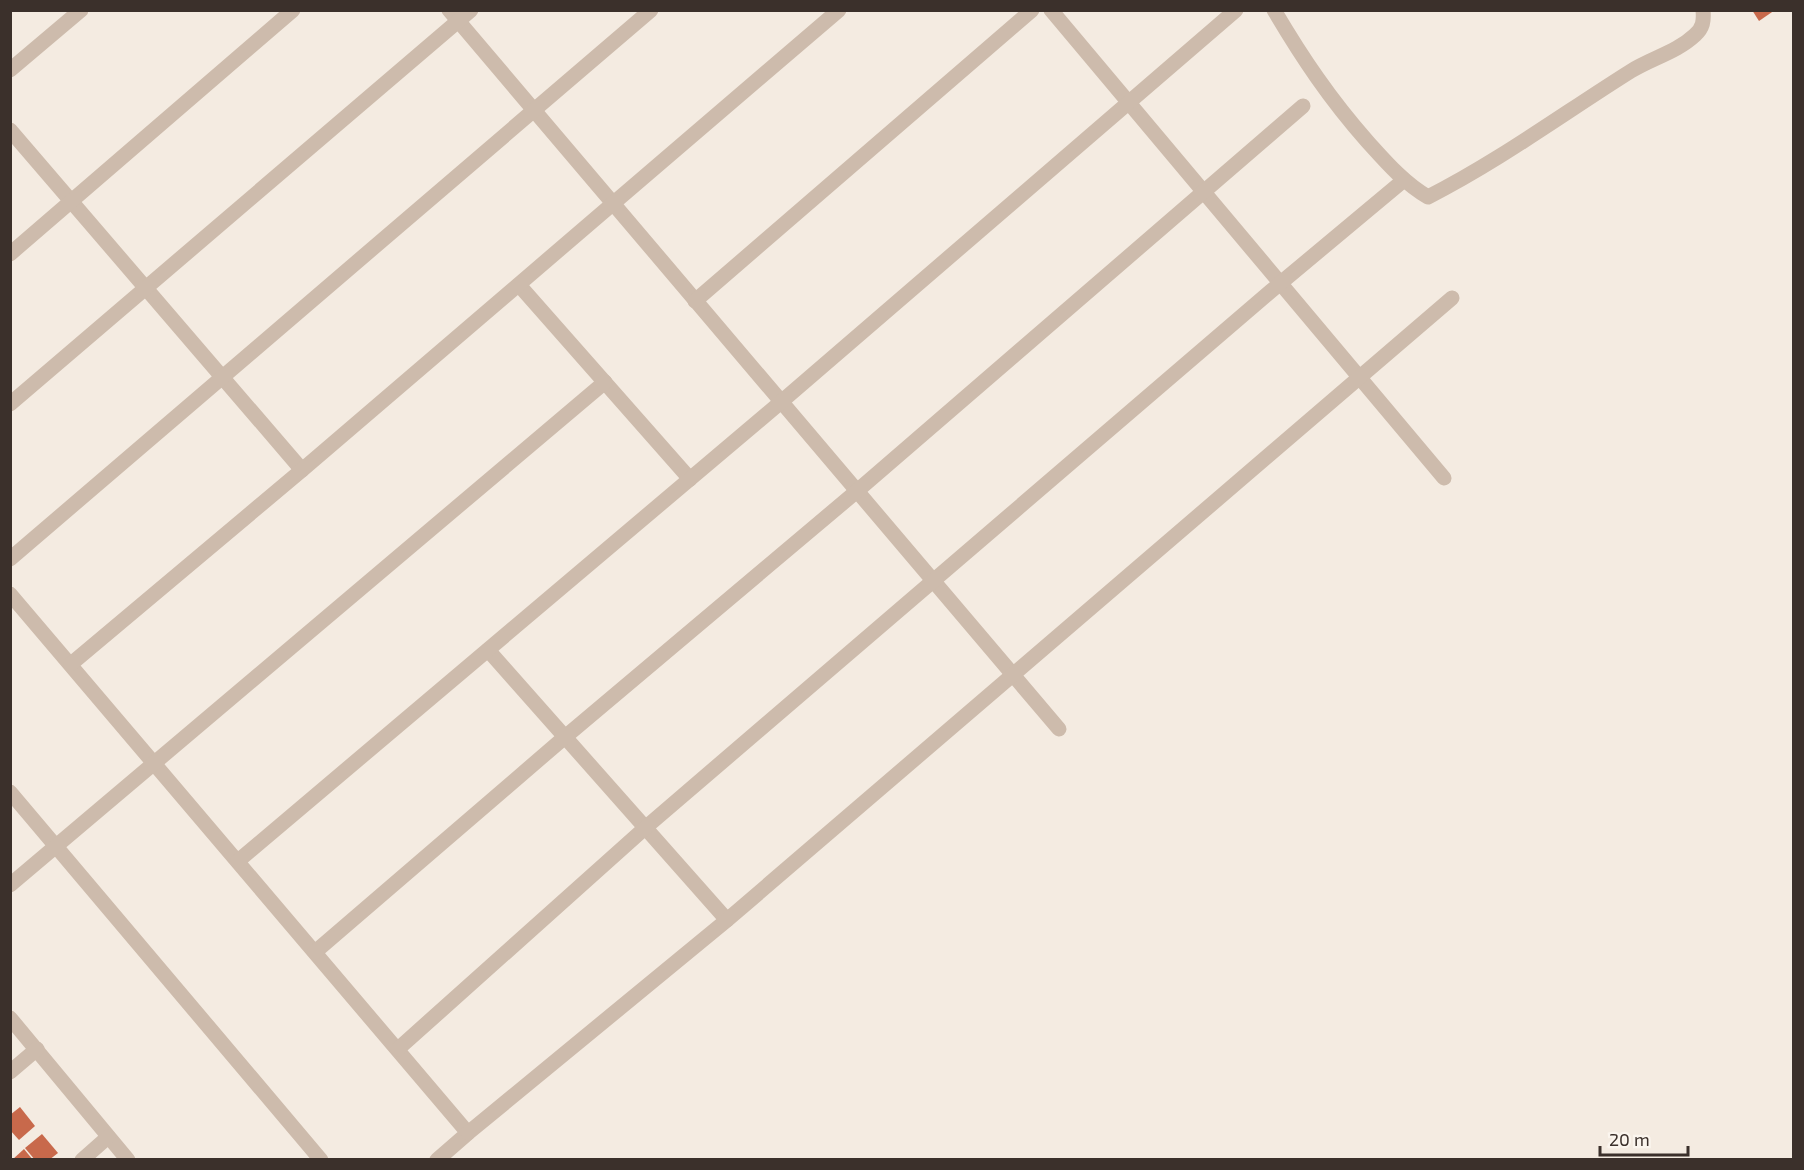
<svg xmlns="http://www.w3.org/2000/svg" width="1804" height="1170" viewBox="0 0 1804 1170" font-family="'Exo 2',sans-serif">
  <rect width="100%" height="100%" fill="#f4ebe1"/>
  <!-- building -->
  <g fill="#c8694b">
    <polygon points="1752,10 1775,10 1759,21"/>
    <polygon points="20,1107 35,1126 19,1140 10,1130 10,1115"/>
    <polygon points="42,1134 58,1153 49,1160 35,1160 25,1148"/>
    <polygon points="24,1149 33,1160 12,1160"/>
  </g>
  <g fill="none" stroke-linecap="round" stroke-linejoin="round">
    <!-- minor -->
    <g stroke="#cdbbac" stroke-width="15">
      <polyline points="449,10 1059,729"/>
      <polyline points="1051,10 1444,478"/>
      <path d="M1274,10C1303,59 1330,99 1367,141C1386,162 1404,183 1428,197C1499,161 1564,113 1631,71C1652,58 1677,52 1695,35C1703,28 1704,21 1703,10"/>
      <polyline points="10,70 81,10"/>
      <polyline points="10,130 302,470"/>
      <polyline points="10,254 293,10"/>
      <polyline points="519,285 690,479"/>
      <polyline points="695,301 1032,10"/>
      <polyline points="10,404 471,10"/>
      <polyline points="10,559 651,10"/>
      <polyline points="10,594 468,1133 437,1160"/>
      <polyline points="488,650 727,920"/>
      <polyline points="71,664 302,470 839,10"/>
      <polyline points="10,792 321,1160"/>
      <polyline points="238,861 781,402 1236,10"/>
      <polyline points="10,885 605,382"/>
      <polyline points="315,952 565,737 857,491 1303,106"/>
      <polyline points="10,1018 128,1160"/>
      <polyline points="398,1049 645,828 1271,291 1404,180"/>
      <polyline points="10,1072 37,1049"/>
      <polyline points="468,1133 727,920 1452,298"/>
      <polyline points="82,1160 108,1137"/>
    </g>
  </g>
  <!-- border -->
  <rect width="1804" height="1170" fill="none" stroke="#3b302b" stroke-width="24"/>
  <!-- scale -->
  <path d="M1600 1146v9h88v-9" fill="none" stroke="#3b302b" stroke-width="3"/>
  <text x="1609" y="1146" font-size="18" fill="#3b302b" stroke="#fbf5ee" stroke-width="4.5" paint-order="stroke">20 m</text>
</svg>
